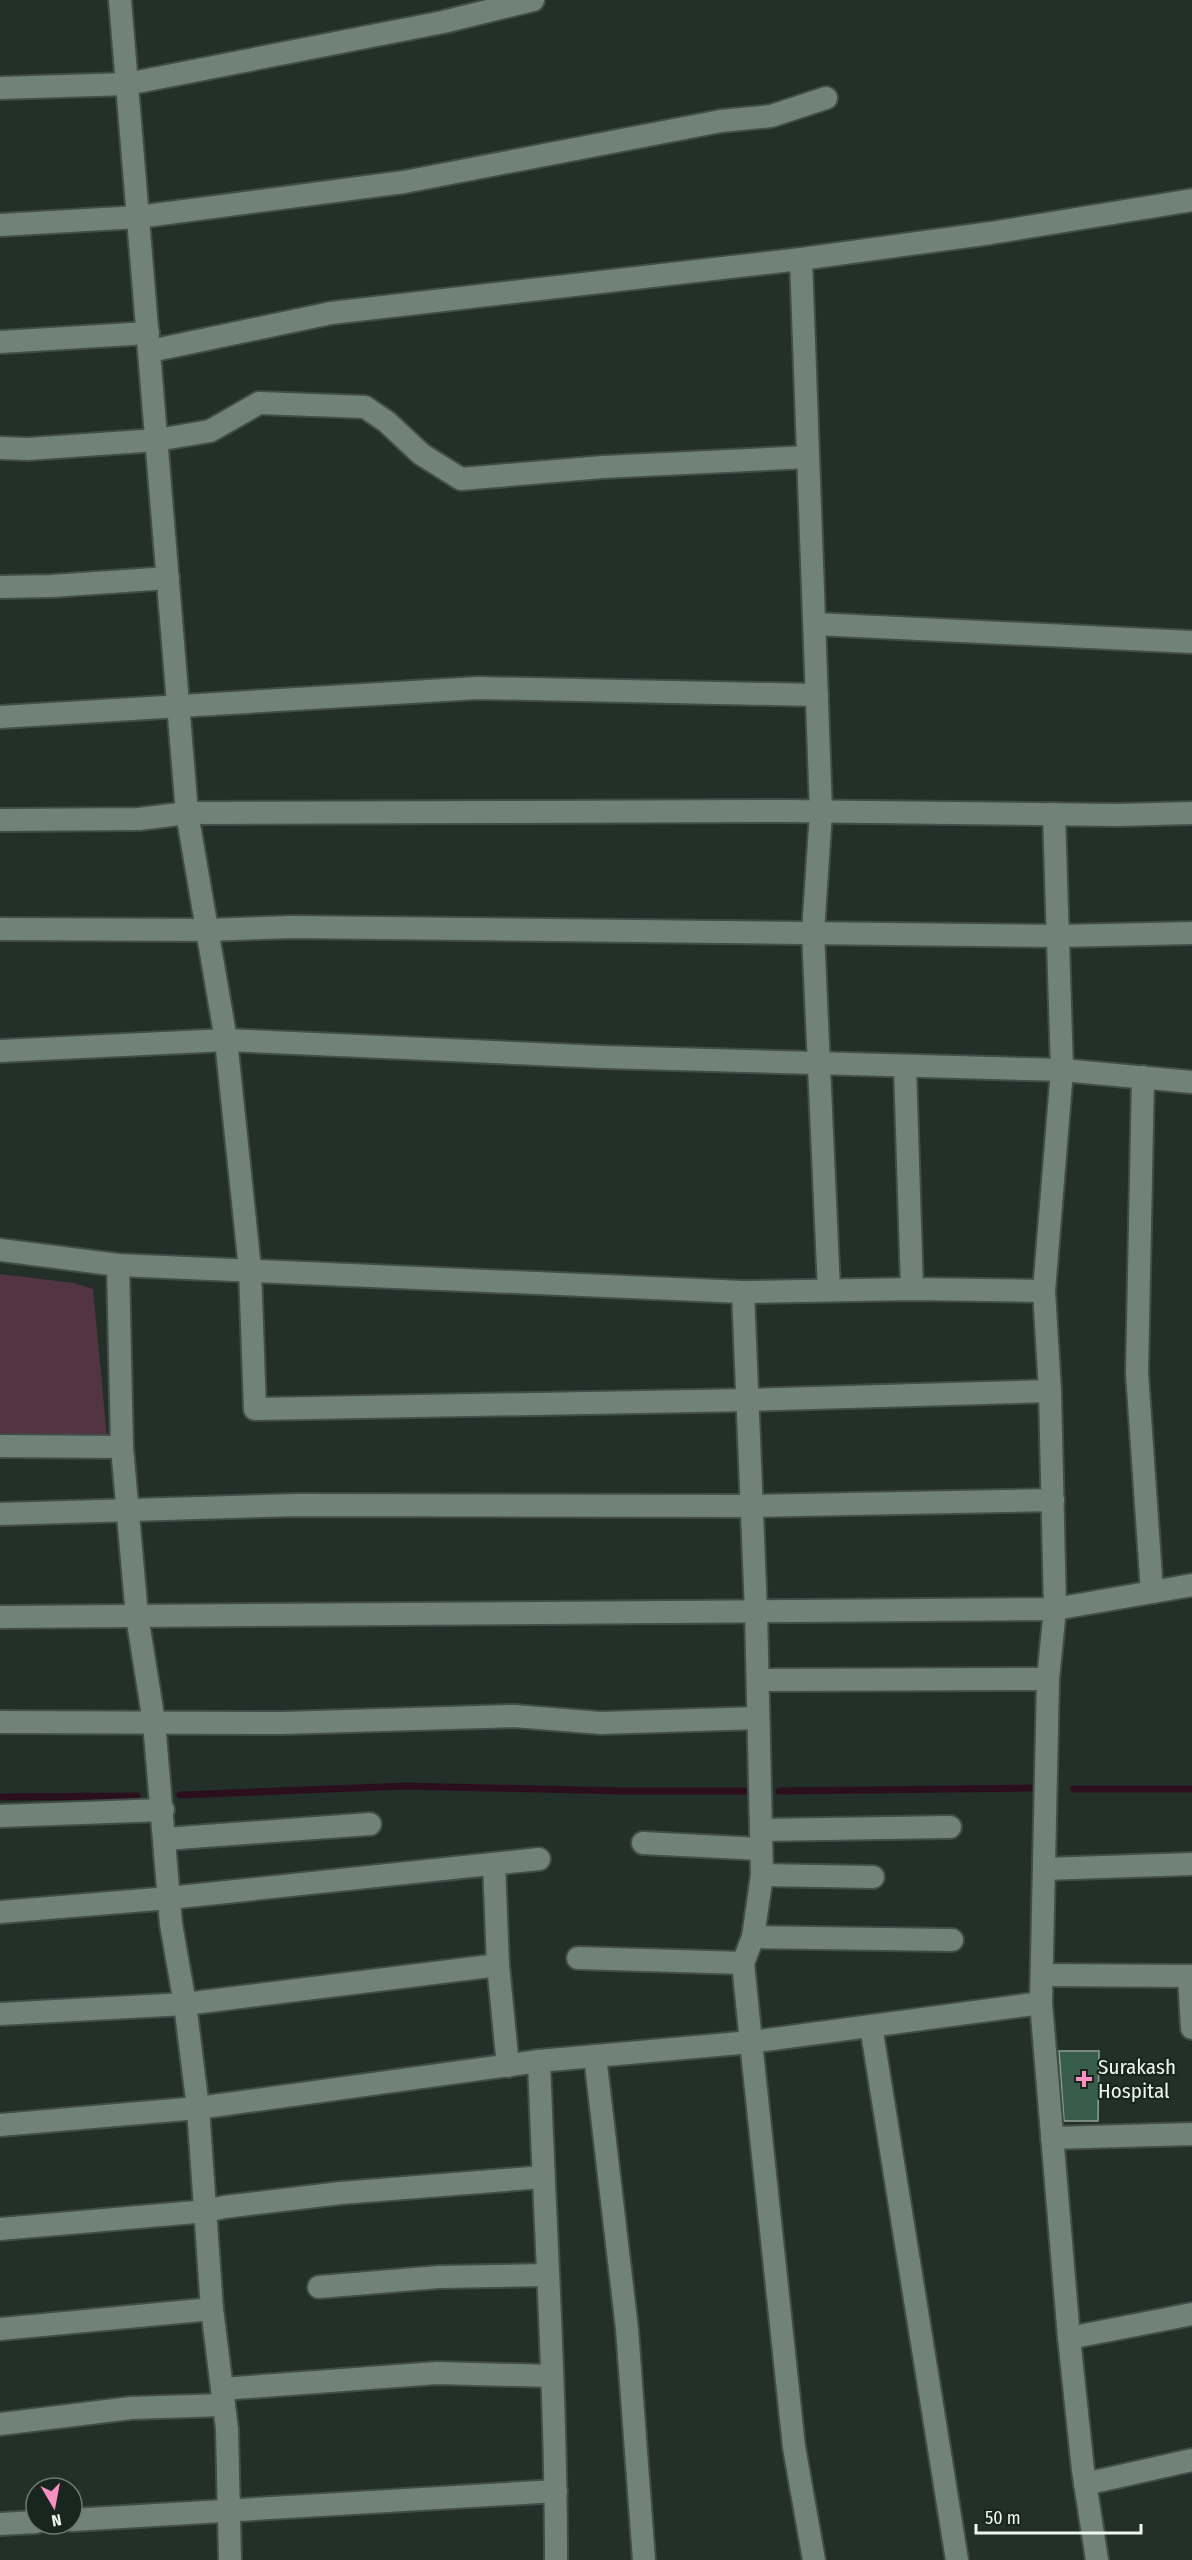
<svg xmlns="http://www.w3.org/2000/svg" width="1192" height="2560" viewBox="0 0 1192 2560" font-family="'Fira Sans Condensed',sans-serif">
  <rect width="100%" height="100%" fill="#223029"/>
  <!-- green -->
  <polygon fill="#533442" points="0,1274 74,1283 93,1289 107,1437 0,1437"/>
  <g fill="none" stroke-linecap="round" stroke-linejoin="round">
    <!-- stream -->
    <g stroke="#2c0f1d" stroke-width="7">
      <polyline points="1074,1789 1192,1789"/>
      <polyline points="779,1791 1033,1788"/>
      <polyline points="180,1795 406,1786 622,1791 744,1791"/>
      <polyline points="0,1797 137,1796"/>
    </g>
  </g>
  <!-- building -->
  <polygon fill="#385d4b" stroke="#8e9e95" stroke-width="1.5" points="1059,2051 1099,2051 1098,2121 1064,2121"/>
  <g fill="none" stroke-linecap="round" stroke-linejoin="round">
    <!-- minor casing -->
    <g stroke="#414d48" stroke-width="26">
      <g id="minor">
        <polyline points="120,0 187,813 226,1040 250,1269 255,1409 748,1400 1050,1391"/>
        <polyline points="0,88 127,84 443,22 533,0"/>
        <polyline points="0,225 138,217 404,182 721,121 771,116 826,98"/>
        <polyline points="801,259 821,812 813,932 829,1290"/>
        <polyline points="0,342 148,333"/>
        <polyline points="150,351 331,313 801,259 991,233 1192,200"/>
        <polyline points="0,448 28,449 157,440 210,431 259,403 365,407 387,422 421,454 461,479 603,467 808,457"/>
        <polyline points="0,587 52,586 168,578"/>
        <polyline points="815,624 1192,642"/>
        <polyline points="0,717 478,688 817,695"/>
        <polyline points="1054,814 1062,1070 1044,1291 1050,1391 1055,1609 1048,1679 1041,2003 1069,2338 1083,2470 1097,2560"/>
        <polyline points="0,820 139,819 187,813 784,811 1117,815 1192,813"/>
        <polyline points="0,929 207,930 293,927 1059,936 1192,933"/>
        <polyline points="0,1051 226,1040 603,1057 1062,1070 1192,1082"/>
        <polyline points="905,1067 912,1289"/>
        <polyline points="1143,1077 1137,1373 1152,1592"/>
        <polyline points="0,1250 118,1265 743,1292 912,1289 1044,1291"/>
        <polyline points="118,1265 122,1447 137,1616 154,1722 171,1924 185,2004 198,2108 212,2309 227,2429 230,2560"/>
        <polyline points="743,1292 756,1611 762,1875 753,1937 743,1963 751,2042 1041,2003"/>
        <polyline points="0,1446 122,1447"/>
        <polyline points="0,1514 299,1505 752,1506 1053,1500"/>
        <polyline points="0,1617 1055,1609 1192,1585"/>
        <polyline points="758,1680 1048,1679"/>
        <polyline points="0,1722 282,1723 514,1716 601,1723 758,1718"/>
        <polyline points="0,1816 163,1810"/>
        <polyline points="761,1830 950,1827"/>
        <polyline points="165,1839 370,1824"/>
        <polyline points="643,1843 761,1849"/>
        <polyline points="494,1864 498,1965 508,2066"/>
        <polyline points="1044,1869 1192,1864"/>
        <polyline points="762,1875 873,1877"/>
        <polyline points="0,1912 169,1898 539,1859"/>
        <polyline points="753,1937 952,1940"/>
        <polyline points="578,1958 743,1963"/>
        <polyline points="1042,1975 1192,1976"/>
        <polyline points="1189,1976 1192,2028"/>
        <polyline points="0,2014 185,2004 498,1965"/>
        <polyline points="871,2026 957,2560"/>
        <polyline points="595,2056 627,2329 644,2560"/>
        <path d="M539,2061C545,2228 556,2394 556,2560"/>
        <polyline points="0,2125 198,2108 539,2061 751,2042 794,2447 814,2560"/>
        <polyline points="1052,2138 1192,2134"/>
        <polyline points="0,2229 207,2211 224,2207 341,2193 543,2177"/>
        <polyline points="319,2287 439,2277 546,2275"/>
        <polyline points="0,2329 212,2309"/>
        <polyline points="1069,2338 1192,2314"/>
        <polyline points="222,2389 437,2373 552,2376"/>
        <polyline points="0,2424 131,2408 224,2405"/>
        <polyline points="1085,2484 1192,2460"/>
        <polyline points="72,2520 556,2491"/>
        <polyline points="0,2524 36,2522"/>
      </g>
    </g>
    <!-- minor -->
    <use href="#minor" stroke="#718279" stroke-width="22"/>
  </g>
  <!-- markers -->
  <path fill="#fc8fc2" stroke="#19261f" stroke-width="2" d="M1081 2070h6v6h6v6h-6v6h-6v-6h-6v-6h6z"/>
  <g text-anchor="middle" stroke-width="4.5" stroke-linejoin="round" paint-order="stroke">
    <!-- poi labels -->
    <g font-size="21" fill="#edf6f1" stroke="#19261f" text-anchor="start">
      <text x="1098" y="2074">Surakash<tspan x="1098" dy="24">Hospital</tspan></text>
    </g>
  </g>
  <!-- north arrow -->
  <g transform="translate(54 2506) rotate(170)"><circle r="28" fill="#19261f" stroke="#6e7973" stroke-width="1.5"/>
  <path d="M0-4.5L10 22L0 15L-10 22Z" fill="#fc8fc2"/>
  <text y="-9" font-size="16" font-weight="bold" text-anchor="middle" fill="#edf6f1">N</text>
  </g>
  <!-- scale -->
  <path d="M976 2524v9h165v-9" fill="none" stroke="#edf6f1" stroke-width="3"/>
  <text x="985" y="2524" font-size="18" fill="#edf6f1" stroke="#19261f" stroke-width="4.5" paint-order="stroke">50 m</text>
</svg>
